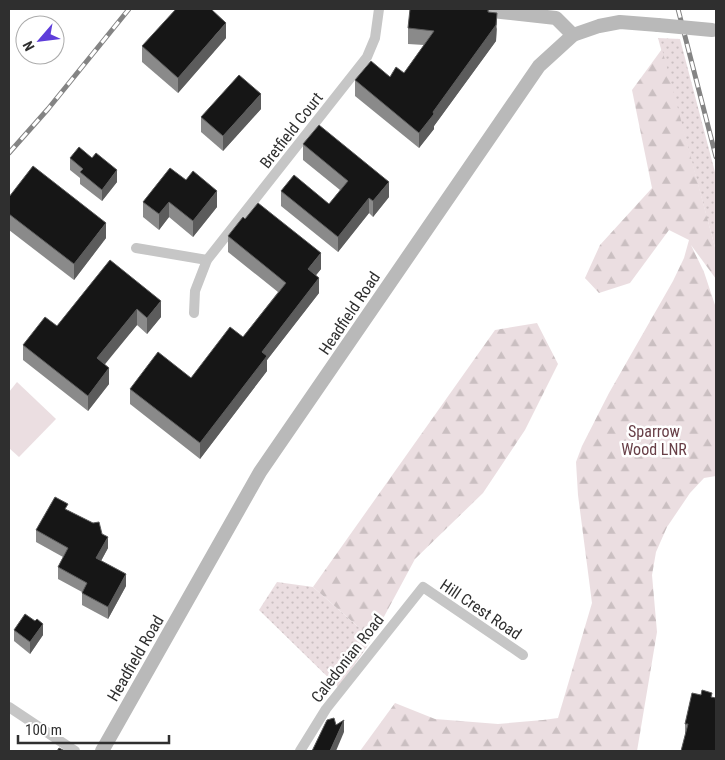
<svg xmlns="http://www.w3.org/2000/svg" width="725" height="760" viewBox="0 0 725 760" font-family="'Roboto Condensed',sans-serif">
  <defs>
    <pattern id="grass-dots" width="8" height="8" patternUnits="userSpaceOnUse" patternTransform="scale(1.25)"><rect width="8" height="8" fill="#ebdee1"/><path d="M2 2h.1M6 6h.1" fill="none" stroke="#cabfc1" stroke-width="1.8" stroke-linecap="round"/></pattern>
    <pattern id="forest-firs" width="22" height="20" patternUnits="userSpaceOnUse" patternTransform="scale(1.25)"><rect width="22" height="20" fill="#ebdee1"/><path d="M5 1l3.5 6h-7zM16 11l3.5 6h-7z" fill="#cabfc1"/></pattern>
  </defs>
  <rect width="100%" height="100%" fill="#fff"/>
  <!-- grass -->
  <g fill="url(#grass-dots)">
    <polygon points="658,38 680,39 716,176 716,251"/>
    <polygon points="277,582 313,587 372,639 339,688 259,610"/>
  </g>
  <!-- forest -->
  <g fill="url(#forest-firs)">
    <polygon points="662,49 716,251 716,279 691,245 704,272 716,308 716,476 704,478 690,493 667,527 656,552 652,575 657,632 637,751 360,751 395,703 435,719 498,724 543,720 558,718 592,603 578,495 576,462 582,446 609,393 673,281 684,258 689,240 669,230 630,283 599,293 585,278 600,245 652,188 632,90"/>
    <polygon points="537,323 558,364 525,430 483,493 415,559 372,639 313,587 495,330"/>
  </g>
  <!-- park -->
  <polygon fill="#ebdee1" points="17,382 56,419 19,457 9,448 9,392"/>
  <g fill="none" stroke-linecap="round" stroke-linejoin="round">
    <!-- street -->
    <g stroke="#c6c6c6" stroke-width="10">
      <polyline points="136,248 207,260"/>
      <polyline points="194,313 195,291 207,260 367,57 375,38 379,9"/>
      <polyline points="9,707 75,751"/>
      <polyline points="300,751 326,709 423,587 523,655"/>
    </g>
    <!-- secondary -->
    <g stroke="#b9b9b9" stroke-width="14">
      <polyline points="473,9 556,18 573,35"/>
      <polyline points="102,751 260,472 539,66 573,35 599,26 620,22 658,25"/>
    </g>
    <!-- rail casing -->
    <g stroke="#848484" stroke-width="5">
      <g id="rail">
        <polyline points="678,9 716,157"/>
        <polyline points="9,153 48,109 129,9"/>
      </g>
    </g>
    <!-- rail -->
    <use href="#rail" stroke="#fff" stroke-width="3" stroke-dasharray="9" stroke-linecap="butt"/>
    <!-- secondary-bridge -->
    <polyline stroke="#b9b9b9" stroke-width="14" points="658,25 712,30"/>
  </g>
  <!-- wall -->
  <g fill="#8a8a8a">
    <polygon points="489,9 489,12 497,29 496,41 434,126 434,129 419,148 355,96 355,80 390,77 404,73 424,45 408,44 408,28"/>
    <polygon points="226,38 178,93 142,62 142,46"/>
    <polygon points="261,109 223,151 201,132 201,117"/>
    <polygon points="303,144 389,197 373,217 369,213 338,252 281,206 281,191 329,204 340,190 303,160"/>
    <polygon points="70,158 117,182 102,201 80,184 80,178 70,170"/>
    <polygon points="170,168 217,207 193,237 169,217 159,230 143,217 143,202"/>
    <polygon points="9,197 106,238 74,280 9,230"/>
    <polygon points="228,236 321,269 316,275 319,293 267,360 267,371 200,459 130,404 130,389 191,378 243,337 278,292 228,252"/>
    <polygon points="110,260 161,317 147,334 137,325 104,364 109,384 88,411 23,360 23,345 57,326"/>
    <polygon points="68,510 102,534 108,548 101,561 126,586 108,619 82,605 82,592 58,579 58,567 63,557 36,542 36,530"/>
    <polygon points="35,621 43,635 30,654 14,641 14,630"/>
    <polygon points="712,693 685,735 685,724 701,695"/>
  </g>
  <!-- shaded-wall -->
  <g fill="#5c5c5c">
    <polygon points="497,13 496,41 434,126 434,129 419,148 419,133"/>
    <polygon points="226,23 226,38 178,93 178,78"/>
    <polygon points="261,94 261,109 223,151 223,136"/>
    <polygon points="117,170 117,182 102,201 102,190"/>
    <polygon points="389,182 389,197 373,217 373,201"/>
    <polygon points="217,191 217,207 193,237 193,221"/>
    <polygon points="369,198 369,213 338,252 338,237"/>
    <polygon points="169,202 169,217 159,230 159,214"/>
    <polygon points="106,223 106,238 74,280 74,264"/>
    <polygon points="321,253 321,269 308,285 308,269"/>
    <polygon points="319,278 319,293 267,360 267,371 200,459 200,443 262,352"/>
    <polygon points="161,301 161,317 147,334 147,318"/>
    <polygon points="137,309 137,325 97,374 97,358"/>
    <polygon points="109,368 109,384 88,411 88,396"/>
    <polygon points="108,537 108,548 96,570 96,558"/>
    <polygon points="126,574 126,586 108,619 108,607"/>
    <polygon points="43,624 43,635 30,654 30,642"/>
    <polygon points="344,720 344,732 336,751 330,751"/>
  </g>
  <!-- building -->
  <g fill="#161616" stroke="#5c5c5c">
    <polygon points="176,9 211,9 226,23 178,78 142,46"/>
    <polygon points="410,9 488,9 488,12 497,13 496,25 433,112 434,114 419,133 355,80 371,61 390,77 396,67 404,73 434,31 408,28"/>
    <polygon points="239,75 261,94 223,136 201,117"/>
    <polygon points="319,125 389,182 373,201 369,198 338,237 281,191 294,175 329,204 348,181 303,144"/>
    <polygon points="79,147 92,158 96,153 117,170 102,190 80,172 83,169 70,158"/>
    <polygon points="33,166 106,223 74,264 9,214 9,197"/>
    <polygon points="170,168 186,180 193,171 217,191 193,221 169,202 159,214 143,202"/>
    <polygon points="258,203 321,253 308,269 319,278 262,352 267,356 200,443 130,389 158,352 191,378 230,327 243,337 286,283 228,236 243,217 245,219"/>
    <polygon points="110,260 161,301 147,318 137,309 97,358 109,368 88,396 23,345 45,317 57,326"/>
    <polygon points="55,497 68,504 65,509 93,523 99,522 102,534 108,537 96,558 126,574 108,607 82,593 87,583 58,567 68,548 36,530"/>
    <polygon points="25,614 35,621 37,619 43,624 30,642 14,630"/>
    <polygon points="702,690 712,693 711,697 716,698 716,751 681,751 688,724 685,724 692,693 701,695"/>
    <polygon points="334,718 336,725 344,720 330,751 312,751 327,720"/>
    <polygon points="59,748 65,751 57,751"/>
  </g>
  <g text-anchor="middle" stroke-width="5" stroke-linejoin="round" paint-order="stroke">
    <!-- street labels -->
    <g font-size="16" fill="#2f2f2f" stroke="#fff">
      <text transform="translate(291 130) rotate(-52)" y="6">Bretfield Court</text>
      <text transform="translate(349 313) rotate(-56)" y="6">Headfield Road</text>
      <text transform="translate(481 609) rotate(34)" y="6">Hill Crest Road</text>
      <text transform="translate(135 658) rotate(-60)" y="6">Headfield Road</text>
      <text transform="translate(347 658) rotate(-52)" y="6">Caledonian Road</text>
    </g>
    <!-- park labels -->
    <g font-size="16" fill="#683f47" stroke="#fff">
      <text x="654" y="437">Sparrow<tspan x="654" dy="18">Wood LNR</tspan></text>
    </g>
  </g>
  <!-- border -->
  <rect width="725" height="760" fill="none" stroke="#2f2f2f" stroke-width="20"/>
  <!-- north arrow -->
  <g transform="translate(40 40) rotate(242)"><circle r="24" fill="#ffffff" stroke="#acacac"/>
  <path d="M0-4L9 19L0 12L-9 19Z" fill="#5e3dda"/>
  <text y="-8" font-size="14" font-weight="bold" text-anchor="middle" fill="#2f2f2f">N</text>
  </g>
  <!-- scale -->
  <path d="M18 735v8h151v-8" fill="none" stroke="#2f2f2f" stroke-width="2.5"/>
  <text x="25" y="735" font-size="15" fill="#2f2f2f" stroke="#ffffff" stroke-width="4" paint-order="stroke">100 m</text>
</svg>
